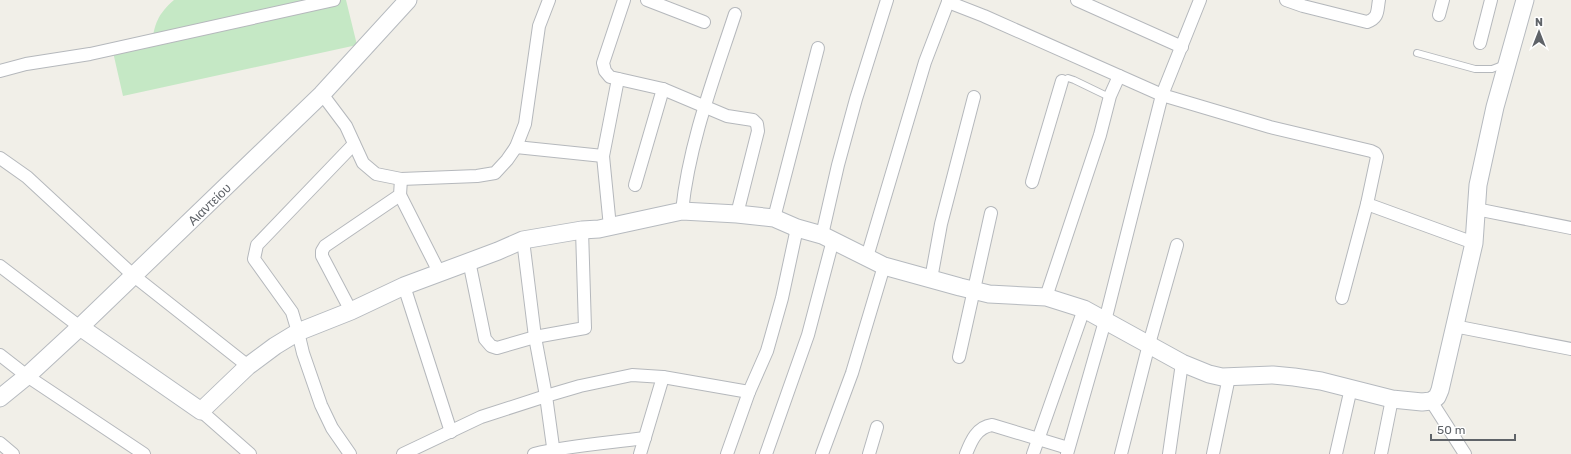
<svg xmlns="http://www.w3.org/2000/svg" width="1571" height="454" viewBox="0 0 1571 454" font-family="Rubik,sans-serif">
  <rect width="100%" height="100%" fill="#f1efe8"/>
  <!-- green -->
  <path fill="#c5e8c5" d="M174,0H346L357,45L123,96L113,52L152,45C154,24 158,14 174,0Z"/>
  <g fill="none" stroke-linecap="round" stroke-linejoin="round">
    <!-- lane casing -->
    <g stroke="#b5b8bc" stroke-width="8">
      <g id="lane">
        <polyline points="1417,53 1475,69 1492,69 1505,64"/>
        <polyline points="1062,81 1068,78 1074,80 1105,95 1110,96"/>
      </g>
    </g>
    <!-- street casing -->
    <g stroke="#b5b8bc" stroke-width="14">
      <g id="street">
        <polyline points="624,0 603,63 605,71 610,77 663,89 727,116 753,120 757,124 758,131 737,214"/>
        <polyline points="647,0 704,22"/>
        <polyline points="948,0 948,2 984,16 1162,95 1105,321 1067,454"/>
        <polyline points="1077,0 1182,47"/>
        <polyline points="1200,0 1162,95 1270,127 1371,151 1375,153 1377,157 1367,204 1474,243"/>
        <path d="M1286,0L1303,6L1367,22C1379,18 1377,11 1379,0"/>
        <polyline points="1439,15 1443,0"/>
        <polyline points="1480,43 1491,0"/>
        <polyline points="0,71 26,64 90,54 334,0"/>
        <polyline points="322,94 346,126 363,163 376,174 401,179 477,176 495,173 507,160 516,147 525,124 539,26 549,0"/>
        <polyline points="516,147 603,156"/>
        <polyline points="0,158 27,177 134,276 248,366"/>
        <polyline points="1032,182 1062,81"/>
        <polyline points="635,185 663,89"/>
        <polyline points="400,195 439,272"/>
        <polyline points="1476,209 1571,228"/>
        <path d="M682,211C689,143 714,78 735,14"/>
        <polyline points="774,218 818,48"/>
        <polyline points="610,227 603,156 618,79"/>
        <polyline points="822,235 838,165 856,99 887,0"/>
        <polyline points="523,240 535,337 546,396 554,454"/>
        <polyline points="867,257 925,62 948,2"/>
        <polyline points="469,261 485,339 491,346 497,348 535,337 585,328 582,230"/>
        <polyline points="0,266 80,327"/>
        <polyline points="931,279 941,224 974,97"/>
        <polyline points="404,286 451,432"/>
        <polyline points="1046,297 1100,135 1110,96 1119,76"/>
        <polyline points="1342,298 1367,204"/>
        <polyline points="351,311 322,256 322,251 325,246 400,195 401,179"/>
        <polyline points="1454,326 1571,349"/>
        <polyline points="0,355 27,376 144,454"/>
        <polyline points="959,357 991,213"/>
        <polyline points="1431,401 1465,454"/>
        <polyline points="201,411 250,454"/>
        <polyline points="0,443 13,454"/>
        <polyline points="350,454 332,428 321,405 303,353 298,332 292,312 254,259 257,245 354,144"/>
        <polyline points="403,454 481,417 546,396 580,386 632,375 663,377 749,392 767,351 782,298 797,228"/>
        <path d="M534,454C571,445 608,443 645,438"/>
        <polyline points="640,454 663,377"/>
        <polyline points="727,454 749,392"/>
        <polyline points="766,454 808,335 833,240"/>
        <polyline points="822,454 852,373 884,266"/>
        <polyline points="869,454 877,427"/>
        <path d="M966,454C971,441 977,427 992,425L1068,448"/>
        <polyline points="1033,454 1084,309"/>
        <polyline points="1121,454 1149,344 1177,245"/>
        <polyline points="1169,454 1182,363"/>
        <polyline points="1213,454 1229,377"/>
        <polyline points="1336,454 1351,388"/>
        <polyline points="1381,454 1392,399"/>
      </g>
    </g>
    <!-- secondary casing -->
    <g stroke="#b6babf" stroke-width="19">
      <g id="secondary">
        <polyline points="80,327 201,411 248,366 275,346 298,332 351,311 404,286 498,251 523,240 582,230 599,229 682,211 737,214 774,218 797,228 822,235 884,266 960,287 989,294 1046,297 1084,309 1182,363 1209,374 1222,377 1273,375 1294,377 1321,381 1392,399 1422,402 1431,401 1437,397 1440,390 1474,243 1478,185 1495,107 1525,0"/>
        <polyline points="0,398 27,376 80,327 322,94 408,0"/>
      </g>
    </g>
    <!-- lane -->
    <use href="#lane" stroke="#fff" stroke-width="6"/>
    <!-- street -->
    <use href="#street" stroke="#fff" stroke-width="12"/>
    <!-- secondary -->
    <use href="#secondary" stroke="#fff" stroke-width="17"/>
  </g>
  <g text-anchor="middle" stroke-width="3" stroke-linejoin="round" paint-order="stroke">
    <!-- street labels -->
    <g font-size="13" fill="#5f6368" stroke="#fff">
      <text transform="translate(209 204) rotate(-44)" y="5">Αιαντείου</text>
    </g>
  </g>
  <!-- north arrow -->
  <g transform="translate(1539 32)" stroke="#ffffff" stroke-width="3" paint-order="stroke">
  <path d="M0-3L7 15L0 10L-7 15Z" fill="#5f6368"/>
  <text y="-6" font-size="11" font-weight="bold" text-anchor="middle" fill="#5f6368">N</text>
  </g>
  <!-- scale -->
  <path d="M1431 434v6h84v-6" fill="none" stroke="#5f6368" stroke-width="2"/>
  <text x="1437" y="434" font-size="12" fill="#5f6368" stroke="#ffffff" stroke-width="3" paint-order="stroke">50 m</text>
</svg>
